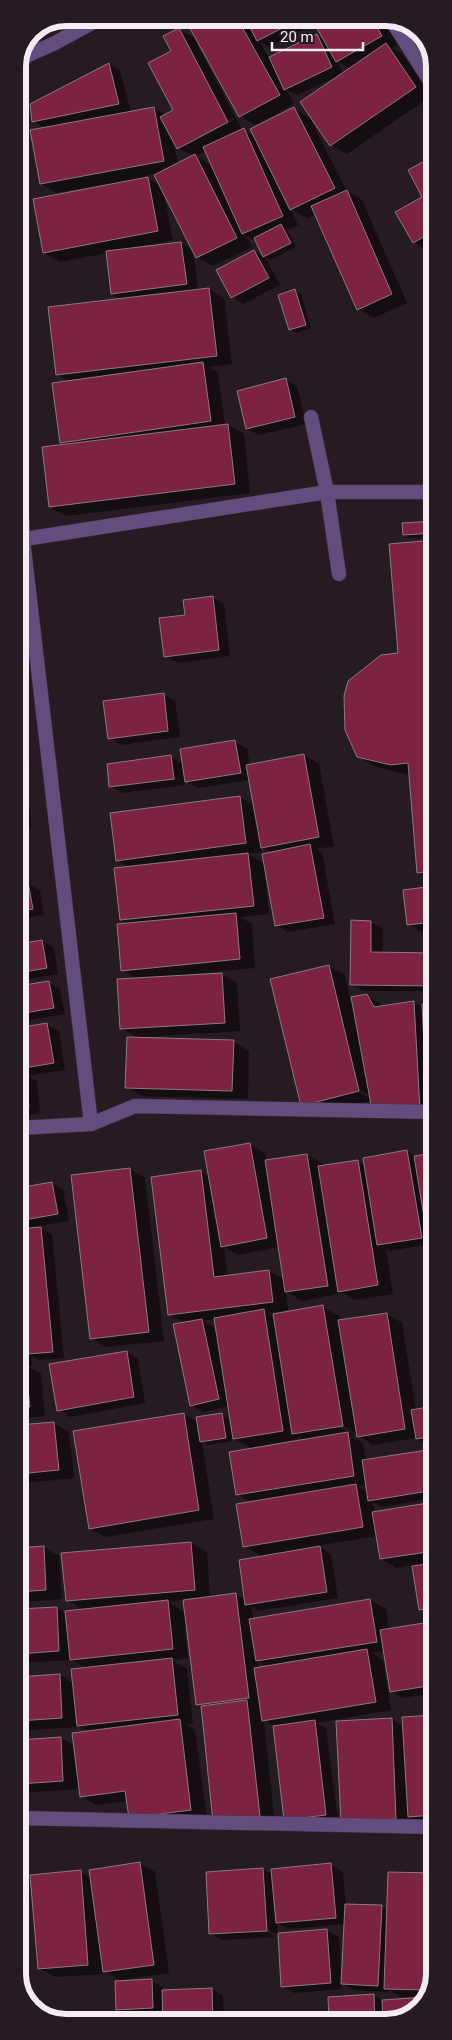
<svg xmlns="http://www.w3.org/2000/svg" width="452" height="2040" viewBox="0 0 452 2040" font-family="Roboto,sans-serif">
  <rect width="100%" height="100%" fill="#261a23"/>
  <!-- shadow -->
  <g fill="#0007" fill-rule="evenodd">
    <path d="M199,18H382L397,45L392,48L402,53L431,96L347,154L331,145L302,102L337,78L336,77L297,95L286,89L294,104L255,125L240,116L200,42L197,44L242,130L255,136L294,109L310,118L347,191L362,200L407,303L374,318L358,309L316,214L307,218L291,209L298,225L287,230L296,247L270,260L265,257L280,285L243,304L232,297L254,251L265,258L257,242L246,235L252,247L212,266L197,257L164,194L173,240L144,246V248L181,243L193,250L198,290L209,289L224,298L232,364L208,367L218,372L225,425H228L244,434L250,493L66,516L50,507L66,445L61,442L70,382L57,374L122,300L112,294L107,253L60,262L44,253L112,185L111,183L57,193L41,184L45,128L34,122L109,64L120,71L131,112L154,108L166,115L175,110L173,52L179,29L198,40L189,23ZM316,23L326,41L317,36L269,58L260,42L269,47ZM337,61L351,69L343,74ZM233,118L234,120L185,146V143ZM174,143L178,148L193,156L178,164ZM206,151L212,166L196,156ZM155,174L161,186L144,176Z"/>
    <polygon points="434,158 434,248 429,251 414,242 424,197 410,171"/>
    <polygon points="295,291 301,294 311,328 296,333 290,329"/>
    <polygon points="286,380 297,386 306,424 259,435 247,429"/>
    <polygon points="434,522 434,536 410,538 404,535 403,525"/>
    <polygon points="434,541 434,881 418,872 410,775 376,767 358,756 400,654 390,545"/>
    <polygon points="213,598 224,604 230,656 177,663 165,656"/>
    <polygon points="18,677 23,680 28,719 18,720"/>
    <polygon points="163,694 175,701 180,737 121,745 109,738"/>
    <path d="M235,742L247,748L250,765L304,755L319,764L334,846L316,849L322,852L335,924L288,932L277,926L267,873L265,874L269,914L240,917L252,924L255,968L191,974L192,976L222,974L237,983L240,1031L143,1037V1038L234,1042L249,1051L248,1099L142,1096L126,1087L139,1038L121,1028L138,979L122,970L129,924L121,920L130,868L117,860L240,797L255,806L250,780L198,788L184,780L185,785L122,793L111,786L171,757L183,764ZM260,846L272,853L265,864L247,854L261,852Z"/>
    <polygon points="18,783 27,789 31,826 18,827"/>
    <polygon points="18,840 24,844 28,873 18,875"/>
    <polygon points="28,884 40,890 44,915 18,919 18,885"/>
    <polygon points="434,887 434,930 420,931 408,924 404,891"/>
    <polygon points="371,922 383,929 382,953 434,954 434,991 363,991 351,984"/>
    <polygon points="42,941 54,948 58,974 18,981 18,945"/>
    <path d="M329,966L345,975L352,1006L367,995L384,1007L414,1002L424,1008V1005H434V1119H389L373,1110L371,1101L317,1114L302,1105ZM355,1087L371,1096V1099L353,1089Z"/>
    <polygon points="48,982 60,989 65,1014 18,1022 18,987"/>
    <polygon points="47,1025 59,1031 65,1070 27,1076 37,1081 40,1113 18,1116 18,1030"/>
    <path d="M249,1144L265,1153L267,1162L307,1155L323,1164V1167L358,1161L366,1166L407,1151L417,1157L434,1154V1271L430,1244L390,1251L386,1249L393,1294L355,1300L343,1293L302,1301L286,1291L288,1310L267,1313L274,1317L323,1307L339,1316L340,1322L387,1314L402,1323L416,1410L434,1407V1444L428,1445L416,1438L373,1445L338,1422L336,1424L355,1435L350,1436L363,1443L366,1461L434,1450V1498L381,1507L373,1502L374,1513L434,1503V1615L420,1609L413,1565L396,1568L381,1559L377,1536L316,1546L331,1554L338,1598L258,1611L252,1607L253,1619L370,1600L386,1609L389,1630L424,1625L434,1631V1693L402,1698L391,1691L384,1651L372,1653L383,1660L391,1710L316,1723L326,1728L338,1821L285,1819L274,1726L264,1720L275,1825L230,1830L215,1821L203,1708L197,1704L188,1630H185L188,1658L171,1660L187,1669L193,1724H186L195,1730L207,1819L146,1826L128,1801L96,1805L81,1796L80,1789L18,1793V1741L61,1738L75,1746L90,1732L77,1725L78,1727L18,1731V1678L60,1675L74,1684L88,1669L72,1660L18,1663V1611L56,1608L67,1614L84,1610L67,1600L191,1543L207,1552L210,1598L235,1594L246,1600L263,1557L244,1546L251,1502L237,1494L253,1449L231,1437L232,1441L208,1445L202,1442L214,1519L105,1537L90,1528L184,1414L199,1423L222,1414L228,1418L230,1429L232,1428L229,1406L203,1412L191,1405L186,1323L169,1314L201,1172L210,1177ZM224,1247L238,1255L280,1247L285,1280L269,1271L228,1277ZM215,1319L217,1334L215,1335L214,1327L203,1321ZM297,1436L306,1441L272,1446V1444L298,1439ZM367,1485L368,1493L358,1487ZM184,1600L185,1612L168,1602ZM258,1661L268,1667L259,1668Z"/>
    <polygon points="130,1169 145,1178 164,1341 106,1347 91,1338"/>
    <polygon points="52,1183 63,1190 69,1221 32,1227 32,1229 40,1228 52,1235 64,1358 39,1360 32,1356 32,1366 27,1366 41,1374 45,1416 18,1419 18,1189"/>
    <polygon points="126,1352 138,1359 145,1403 70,1417 58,1410"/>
    <polygon points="54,1423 69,1432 74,1478 18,1484 18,1427"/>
    <polygon points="18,1492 24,1495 28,1538 18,1539"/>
    <polygon points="44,1547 59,1556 62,1599 18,1602 18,1549"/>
    <polygon points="434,1716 434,1825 425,1825 411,1817 412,1827 358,1830 392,1719 403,1726 403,1718"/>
    <polygon points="18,1858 24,1861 24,1885 18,1885"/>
    <polygon points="139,1863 155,1872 169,1973 120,1980 103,1970 103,1974 55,1977 39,1968 81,1872 91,1878"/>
    <path d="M331,1865L343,1872L346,1905L381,1907L388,1910L389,1873L434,1874V1974L423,2006L392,2022H331L330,1998L374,1996L383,2001L410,1999V1997H401L389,1990V1992L354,1990L342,1983L343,1989L294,1993L283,1986L279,1936L262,1926L261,1929L275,1937L222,1940L210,1933L263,1869L273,1875ZM277,1923L289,1929L345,1924L343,1972H341L339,1937L327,1930L278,1934Z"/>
    <polygon points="18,1966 21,1986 18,1980"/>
    <polygon points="152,1981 163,1987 163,1991 211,1989 223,1996 224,2022 165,2022 164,2014 129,2016 117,2010"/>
    <polygon points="41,2002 57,2011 59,2021 32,2008 30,2005"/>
  </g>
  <!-- building -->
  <g fill="#7b2341" stroke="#8d7a7e">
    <polygon points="197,18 237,18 280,95 239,117 187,23"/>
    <polygon points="245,18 302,18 257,41"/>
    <polygon points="311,18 372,18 382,36 336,62"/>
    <polygon points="179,28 228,122 177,149 160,117 173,110 148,63 171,51 163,36"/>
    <polygon points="317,34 332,67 284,90 269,57"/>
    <polygon points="386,43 416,87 330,146 300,102"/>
    <polygon points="109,63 119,104 32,122 30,104"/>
    <polygon points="154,107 164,161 40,184 30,130"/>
    <polygon points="294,107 335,188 290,210 250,129"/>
    <polygon points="244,128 283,216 242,234 203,147"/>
    <polygon points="195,154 237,238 196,258 154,175"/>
    <polygon points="434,156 434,231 413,243 395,212 422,197 408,170"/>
    <polygon points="148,177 158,231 43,253 33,199"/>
    <polygon points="347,190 392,294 357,310 311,206"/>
    <polygon points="281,224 291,243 263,257 254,238"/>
    <polygon points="181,242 187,284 111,294 106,251"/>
    <polygon points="254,250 269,278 231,298 216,270"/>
    <polygon points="209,288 217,356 56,375 48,307"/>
    <polygon points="295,289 306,325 289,330 278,295"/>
    <polygon points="203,362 211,421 60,443 52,383"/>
    <polygon points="286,378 295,417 246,429 237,391"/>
    <polygon points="228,424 235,484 49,507 42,447"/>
    <polygon points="434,521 434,533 403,535 402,523"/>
    <polygon points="434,540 434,871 417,873 408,763 391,765 357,757 345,730 344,696 348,681 381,655 398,653 389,544"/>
    <polygon points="213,596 219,650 164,657 159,618 185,615 183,600"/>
    <polygon points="164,693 168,731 108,739 103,701"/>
    <polygon points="235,740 241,773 185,782 180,749"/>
    <polygon points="304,754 319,837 261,848 246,765"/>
    <polygon points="171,755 174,779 109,787 107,764"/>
    <polygon points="240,796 246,843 116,861 110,813"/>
    <polygon points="310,844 324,918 275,926 262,854"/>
    <polygon points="248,853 254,906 120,920 114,868"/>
    <polygon points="28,882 33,909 18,911 18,884"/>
    <polygon points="434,886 434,922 407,925 403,890"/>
    <polygon points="236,913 240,959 121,971 117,924"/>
    <polygon points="351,920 371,921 371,952 434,953 434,986 350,985"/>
    <polygon points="42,940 47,968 18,973 18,944"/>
    <polygon points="329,965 359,1091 301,1106 270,979"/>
    <polygon points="222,973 225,1023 120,1029 117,979"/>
    <polygon points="49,981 54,1008 18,1014 18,986"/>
    <polygon points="367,994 374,1007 414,1001 420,1111 372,1110 351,997"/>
    <polygon points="434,1003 434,1106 427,1107 422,1004"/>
    <polygon points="47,1023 54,1063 18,1069 18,1028"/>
    <polygon points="127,1037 234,1040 232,1091 125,1088"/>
    <polygon points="25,1073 29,1107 18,1108 18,1074"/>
    <polygon points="250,1143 267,1238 221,1247 204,1151"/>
    <polygon points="407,1150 422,1238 377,1245 363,1158"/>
    <polygon points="434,1153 434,1272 433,1272 414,1156"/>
    <polygon points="307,1154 328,1286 285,1292 265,1160"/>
    <polygon points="358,1160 378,1285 338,1292 318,1166"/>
    <polygon points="130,1168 149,1332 90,1339 71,1175"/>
    <polygon points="201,1170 214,1277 269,1270 273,1302 168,1315 151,1177"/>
    <polygon points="52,1182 58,1214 18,1221 18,1188"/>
    <polygon points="41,1227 53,1352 27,1354 18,1258 18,1229"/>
    <polygon points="323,1305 343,1426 292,1434 273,1314"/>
    <polygon points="264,1309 283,1431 233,1439 214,1318"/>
    <polygon points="387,1313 405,1429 357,1437 338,1320"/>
    <polygon points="202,1319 219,1399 190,1406 173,1324"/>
    <polygon points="127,1351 134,1397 57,1411 49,1364"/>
    <polygon points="25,1364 30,1407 18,1409 18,1365"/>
    <polygon points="434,1406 434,1436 416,1439 411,1410"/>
    <polygon points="184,1413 199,1510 89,1529 73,1431"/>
    <polygon points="222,1413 226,1438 200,1442 196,1417"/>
    <polygon points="54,1422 59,1470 18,1474 18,1425"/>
    <polygon points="348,1432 354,1476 236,1495 229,1452"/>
    <polygon points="434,1449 434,1490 368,1501 362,1460"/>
    <polygon points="356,1484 363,1527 243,1547 236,1504"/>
    <polygon points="434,1502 434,1551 380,1559 372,1512"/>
    <polygon points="191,1542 195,1590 66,1601 61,1553"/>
    <polygon points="44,1546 46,1590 18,1592 18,1548"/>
    <polygon points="320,1546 327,1592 245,1605 239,1560"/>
    <polygon points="434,1563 434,1607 419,1610 412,1566"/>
    <polygon points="236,1593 249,1698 196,1705 183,1600"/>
    <polygon points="370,1599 377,1642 256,1661 249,1619"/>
    <polygon points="168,1600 173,1649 70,1660 65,1611"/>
    <polygon points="57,1607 59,1651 18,1654 18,1609"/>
    <polygon points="424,1623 434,1685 390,1692 380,1630"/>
    <polygon points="367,1649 376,1702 262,1721 254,1668"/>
    <polygon points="172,1658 178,1715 77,1726 71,1669"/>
    <polygon points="60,1674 62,1718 18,1721 18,1677"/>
    <polygon points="247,1700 260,1816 213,1822 201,1706"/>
    <polygon points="434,1715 434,1815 408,1817 402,1717"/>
    <polygon points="392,1718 396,1819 341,1822 336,1721"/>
    <polygon points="180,1719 191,1810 129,1818 125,1791 80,1797 72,1733"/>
    <polygon points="315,1720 326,1815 284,1820 273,1726"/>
    <polygon points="61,1737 63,1781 18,1784 18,1740"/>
    <polygon points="140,1862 154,1965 103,1972 89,1870"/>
    <polygon points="331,1863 336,1918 276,1923 271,1869"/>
    <polygon points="263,1868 267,1931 209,1934 206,1872"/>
    <polygon points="81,1870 88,1965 38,1969 30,1875"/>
    <polygon points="388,1872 434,1873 434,1974 428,1990 384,1989"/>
    <polygon points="345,1904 382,1905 378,1986 341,1984"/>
    <polygon points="327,1929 331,1983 281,1987 278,1933"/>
    <polygon points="152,1979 153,2008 116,2010 115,1981"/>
    <polygon points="212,1988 213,2022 163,2022 162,1990"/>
    <polygon points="374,1994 375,2022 329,2022 328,1997"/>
    <polygon points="426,1997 423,2006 392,2022 383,2022 382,2000"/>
    <polygon points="41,2001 44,2014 32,2008 29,2003"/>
  </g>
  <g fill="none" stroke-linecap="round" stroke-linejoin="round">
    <!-- minor casing -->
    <g stroke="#433740" stroke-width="15">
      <g id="minor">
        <polyline points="390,18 434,87"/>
        <polyline points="21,58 53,44 101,18"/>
        <polyline points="311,417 327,492 339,574"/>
        <polyline points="18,427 23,540 91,1124"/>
        <polyline points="18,540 327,492 434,492"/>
        <polyline points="18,1128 91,1124 135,1106 434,1112"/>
        <polyline points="18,1818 434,1827"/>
      </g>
    </g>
    <!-- minor -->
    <use href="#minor" stroke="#634d7e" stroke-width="14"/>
  </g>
  <!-- crop -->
  <path d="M0 0H452V2040H0ZM66 26H386A40 40 0 0 1 426 66V1974A40 40 0 0 1 386 2014H66A40 40 0 0 1 26 1974V66A40 40 0 0 1 66 26Z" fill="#261a23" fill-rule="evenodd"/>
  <path fill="none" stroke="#f4ecf2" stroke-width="6" d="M66 26H386A40 40 0 0 1 426 66V1974A40 40 0 0 1 386 2014H66A40 40 0 0 1 26 1974V66A40 40 0 0 1 66 26Z"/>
  <!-- scale -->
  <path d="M272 42v8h91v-8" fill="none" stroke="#f4ecf2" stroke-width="2.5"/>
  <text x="280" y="42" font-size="15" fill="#f4ecf2" stroke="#261a23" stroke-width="4" paint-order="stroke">20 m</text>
</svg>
